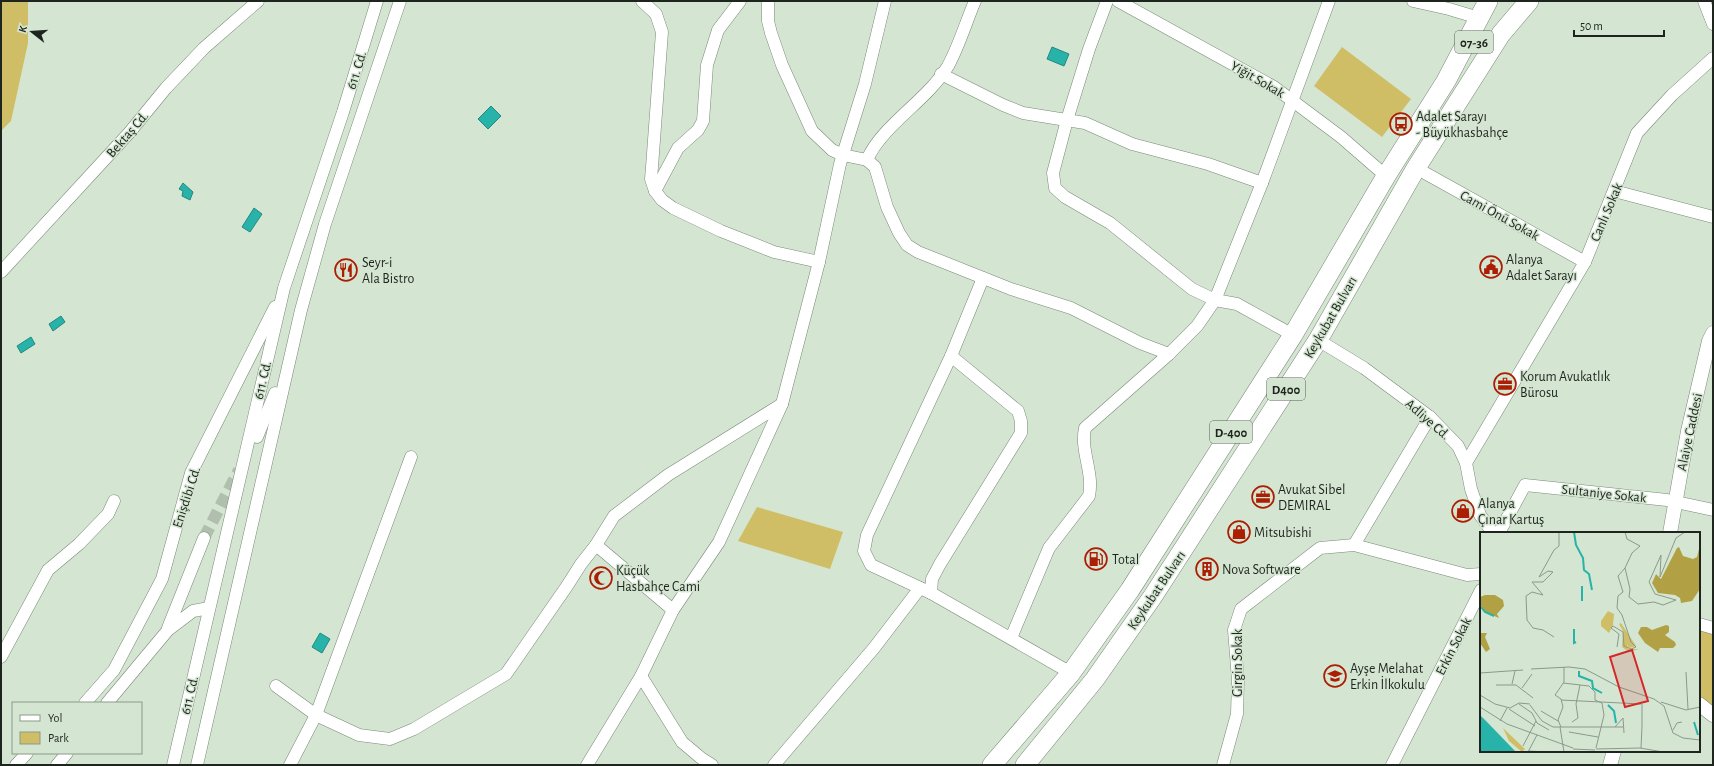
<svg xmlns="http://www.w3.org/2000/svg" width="1714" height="766" viewBox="0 0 1714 766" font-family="'Alegreya Sans',sans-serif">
  <rect width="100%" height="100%" fill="#d4e6d2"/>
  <!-- green -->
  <g fill="#d0be66">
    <polygon points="1,1 28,1 28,43 11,121 1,131"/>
    <polygon points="1342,47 1411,99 1382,137 1314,86"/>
    <polygon points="757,507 843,532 830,569 738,541"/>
    <polygon points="1699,628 1713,632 1713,706 1699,697"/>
  </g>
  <!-- water -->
  <g fill="#27b3a9" stroke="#24887f">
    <polygon points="1052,47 1069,54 1064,66 1047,59"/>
    <polygon points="491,106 501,116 488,129 478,119"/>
    <polygon points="183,183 193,192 190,200 182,196 183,191 179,189"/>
    <polygon points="254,208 262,214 250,232 242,227"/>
    <polygon points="61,316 65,322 53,331 49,324"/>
    <polygon points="31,337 35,344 21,353 17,346"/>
    <polygon points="320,633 330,639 322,653 312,647"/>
  </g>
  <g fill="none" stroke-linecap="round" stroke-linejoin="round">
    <!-- minor-tunnel -->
    <polyline stroke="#b0bfae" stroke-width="12" stroke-dasharray="12 6" stroke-linecap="butt" points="204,538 239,470"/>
    <!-- minor casing -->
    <g stroke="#798977" stroke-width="13">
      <g id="minor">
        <polyline points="642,1 656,14 662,32 652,167 651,179 655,191 662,200 673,208 721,231 774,252 819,262"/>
        <polyline points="768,1 768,21 771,33 782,65 812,131 832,150 843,155 867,160 875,167 887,207 899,233 907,245 918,252 1011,289 1071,308 1140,343 1169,354"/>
        <polyline points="1107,1 1089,49 1067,120 1053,173 1055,188 1065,197 1110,223 1192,289 1215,300 1262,183 1329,1"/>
        <polyline points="1118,1 1274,87 1341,137 1386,176"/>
        <polyline points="1413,1 1449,9 1479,18"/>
        <polyline points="1704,1 1713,24"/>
        <polyline points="941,74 1003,105 1023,113 1085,123 1132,144 1208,164 1262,183"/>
        <path d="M867,160C882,125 927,101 948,66C959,46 966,22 975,1"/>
        <polyline points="1416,168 1585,262"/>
        <polyline points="655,191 678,148 698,130 703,121 707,65 718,30 740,1"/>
        <polyline points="1614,191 1713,217"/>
        <polyline points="1,272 129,133 166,88 204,48 258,1"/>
        <polyline points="1318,340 1364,368 1430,417 1458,446 1466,463 1471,489 1480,515 1493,533"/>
        <polyline points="951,356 1018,411 1021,421 1021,433 940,564 932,579 931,593 1071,673"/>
        <polyline points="257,437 275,393"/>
        <polyline points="1466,463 1585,262 1637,133 1672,95 1713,58"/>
        <polyline points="1499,533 1525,485 1667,500 1713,510"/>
        <polyline points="596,545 614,516 668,475 782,404"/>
        <polyline points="1354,545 1430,417"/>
        <polyline points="931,593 871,565 864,551 867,535 951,356 983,278"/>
        <polyline points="1699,624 1713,628"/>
        <polyline points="168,628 204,538"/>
        <path d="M1011,638L1049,548L1089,496C1094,472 1080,451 1085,428L1169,354L1197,326L1215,300L1237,304L1293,335"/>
        <polyline points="1,657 48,570 79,544 108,514 114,501"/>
        <polyline points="641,676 682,742 701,758 712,765"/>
        <polyline points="276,686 316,715 359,735 390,739 414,729 506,674 567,586 581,564 596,545 673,610"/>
        <polyline points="85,703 114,670 162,579 191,473 275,307"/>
        <polyline points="107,703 168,630 193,611 209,608"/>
        <polyline points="16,765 27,753"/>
        <polyline points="57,765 67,753"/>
        <polyline points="173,765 284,288 343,112 377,1"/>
        <polyline points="197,765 301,310 325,224 400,1"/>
        <polyline points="290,765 316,715 411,457"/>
        <polyline points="587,765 641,676 673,610 719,542 782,404 819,262 840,164 865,84 885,1"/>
        <polyline points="774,765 874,648 920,588"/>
        <polyline points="1223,765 1237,714 1238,680 1234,630 1241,609 1320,548 1354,545 1467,575 1481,574"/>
        <polyline points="1392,765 1481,590"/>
      </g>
    </g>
    <!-- tertiary casing -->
    <g stroke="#798977" stroke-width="15">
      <g id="tertiary">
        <polyline points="1670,533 1688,431 1709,341 1713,333"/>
        <polyline points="1699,704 1713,715"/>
        <polyline points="1610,765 1614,751"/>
      </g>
    </g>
    <!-- trunk casing -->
    <g stroke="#798977" stroke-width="20">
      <g id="trunk">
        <polyline points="992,765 1071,673 1130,590 1293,335 1386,176 1446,81 1488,1"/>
        <polyline points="1025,765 1095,679 1153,596 1318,340 1416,168 1501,34 1529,1"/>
      </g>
    </g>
    <!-- minor -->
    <use href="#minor" stroke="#fff" stroke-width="12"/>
    <!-- tertiary -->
    <use href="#tertiary" stroke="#fff" stroke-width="14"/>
    <!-- trunk -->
    <use href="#trunk" stroke="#fff" stroke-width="19"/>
  </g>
  <!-- icons -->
  <defs>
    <g id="bus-ring" transform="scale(1.15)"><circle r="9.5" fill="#d4e6d2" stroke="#ac1e04" stroke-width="1.5"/><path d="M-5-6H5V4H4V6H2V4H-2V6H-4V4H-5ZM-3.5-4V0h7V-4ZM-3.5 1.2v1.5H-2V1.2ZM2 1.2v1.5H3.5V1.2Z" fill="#ac1e04"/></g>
    <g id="civic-ring" transform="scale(1.15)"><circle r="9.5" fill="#d4e6d2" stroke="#ac1e04" stroke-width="1.5"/><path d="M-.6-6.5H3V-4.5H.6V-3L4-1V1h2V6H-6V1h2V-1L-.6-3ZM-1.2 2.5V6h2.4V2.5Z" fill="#ac1e04"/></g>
    <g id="restaurant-ring" transform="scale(1.15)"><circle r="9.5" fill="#d4e6d2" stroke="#ac1e04" stroke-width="1.5"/><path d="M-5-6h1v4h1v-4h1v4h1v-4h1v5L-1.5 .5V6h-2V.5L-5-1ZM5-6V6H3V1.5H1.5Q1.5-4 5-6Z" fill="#ac1e04"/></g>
    <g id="office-ring" transform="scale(1.15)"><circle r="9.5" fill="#d4e6d2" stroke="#ac1e04" stroke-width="1.5"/><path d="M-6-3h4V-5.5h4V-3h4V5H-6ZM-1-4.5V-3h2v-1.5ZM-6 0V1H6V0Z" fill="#ac1e04"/></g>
    <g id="shop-ring" transform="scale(1.15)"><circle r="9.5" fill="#d4e6d2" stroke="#ac1e04" stroke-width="1.5"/><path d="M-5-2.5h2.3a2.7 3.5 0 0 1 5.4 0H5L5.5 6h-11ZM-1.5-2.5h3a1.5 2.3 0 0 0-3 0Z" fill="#ac1e04"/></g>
    <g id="fuel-ring" transform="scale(1.15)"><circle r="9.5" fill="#d4e6d2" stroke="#ac1e04" stroke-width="1.5"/><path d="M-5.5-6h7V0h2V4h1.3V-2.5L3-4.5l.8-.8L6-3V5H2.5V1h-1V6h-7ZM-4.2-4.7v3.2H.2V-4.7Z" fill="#ac1e04"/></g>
    <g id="building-ring" transform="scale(1.15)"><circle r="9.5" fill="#d4e6d2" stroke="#ac1e04" stroke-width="1.5"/><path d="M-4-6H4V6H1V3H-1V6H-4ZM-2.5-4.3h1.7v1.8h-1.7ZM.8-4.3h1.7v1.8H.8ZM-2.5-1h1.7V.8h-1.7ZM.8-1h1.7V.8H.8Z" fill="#ac1e04"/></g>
    <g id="mosque-ring" transform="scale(1.15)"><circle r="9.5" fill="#d4e6d2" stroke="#ac1e04" stroke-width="1.5"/><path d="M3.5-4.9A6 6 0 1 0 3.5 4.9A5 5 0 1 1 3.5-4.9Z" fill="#ac1e04"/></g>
    <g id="school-ring" transform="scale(1.15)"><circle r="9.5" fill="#d4e6d2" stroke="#ac1e04" stroke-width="1.5"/><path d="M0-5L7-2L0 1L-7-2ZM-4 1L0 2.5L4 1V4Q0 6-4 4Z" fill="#ac1e04"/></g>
  </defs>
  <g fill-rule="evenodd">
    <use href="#bus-ring" x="1401" y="124"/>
    <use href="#civic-ring" x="1491" y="267"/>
    <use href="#restaurant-ring" x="346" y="270"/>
    <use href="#office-ring" x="1505" y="384"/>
    <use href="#office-ring" x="1263" y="497"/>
    <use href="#shop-ring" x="1463" y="511"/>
    <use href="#shop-ring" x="1239" y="532"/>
    <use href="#fuel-ring" x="1096" y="559"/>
    <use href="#building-ring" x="1207" y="569"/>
    <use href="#mosque-ring" x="601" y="578"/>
    <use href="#school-ring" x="1335" y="676"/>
  </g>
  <g text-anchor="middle" stroke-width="3" stroke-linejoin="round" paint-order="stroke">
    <!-- shield labels -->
    <g fill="#d4e6d2" stroke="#555f54" stroke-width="1">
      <rect x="1455" y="31" width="38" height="22" rx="3"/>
      <rect x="1267" y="378" width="38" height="22" rx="3"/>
      <rect x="1210" y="421" width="42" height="22" rx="3"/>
    </g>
    <g font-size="13" font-weight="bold" fill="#1e251e">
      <text x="1474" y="47">07-36</text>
      <text x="1286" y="394">D400</text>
      <text x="1231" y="437">D-400</text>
    </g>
    <!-- street labels -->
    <g font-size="14" fill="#1e251e" stroke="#d4e6d2">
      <text transform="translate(356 70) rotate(-73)" y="5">611. Cd.</text>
      <text transform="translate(1258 79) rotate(30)" y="5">Yiğit Sokak</text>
      <text transform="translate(127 134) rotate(-49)" y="5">Bektaş Cd.</text>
      <text transform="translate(1606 212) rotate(-67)" y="5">Canlı Sokak</text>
      <text transform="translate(1500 215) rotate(29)" y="5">Cami Önü Sokak</text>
      <text transform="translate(1330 317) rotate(-60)" y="5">Keykubat Bulvarı</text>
      <text transform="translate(262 380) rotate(-77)" y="5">611. Cd.</text>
      <text transform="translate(1428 419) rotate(41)" y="5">Adliye Cd.</text>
      <text transform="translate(1689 432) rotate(-78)" y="5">Alaiye Caddesi</text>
      <text transform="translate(1604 493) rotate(6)" y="5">Sultaniye Sokak</text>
      <text transform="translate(186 497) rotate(-72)" y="5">Enişdibi Cd.</text>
      <text transform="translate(1156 590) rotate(-56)" y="5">Keykubat Bulvarı</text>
      <text transform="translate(1453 646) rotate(-63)" y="5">Erkin Sokak</text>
      <text transform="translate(1237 663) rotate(-90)" y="5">Girgin Sokak</text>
      <text transform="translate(189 695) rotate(-77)" y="5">611. Cd.</text>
    </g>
    <!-- poi labels -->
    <g font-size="14" fill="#1e251e" stroke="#d4e6d2" text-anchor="start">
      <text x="1416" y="121">Adalet Sarayı<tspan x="1416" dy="16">- Büyükhasbahçe</tspan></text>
      <text x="1506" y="264">Alanya<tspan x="1506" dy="16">Adalet Sarayı</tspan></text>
      <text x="362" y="267">Seyr-i<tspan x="362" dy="16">Ala Bistro</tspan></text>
      <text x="1520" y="381">Korum Avukatlık<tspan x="1520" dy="16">Bürosu</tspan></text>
      <text x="1278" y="494">Avukat Sibel<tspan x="1278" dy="16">DEMIRAL</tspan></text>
      <text x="1478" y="508">Alanya<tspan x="1478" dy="16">Çınar Kartuş</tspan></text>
      <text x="1254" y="537">Mitsubishi</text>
      <text x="1112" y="564">Total</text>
      <text x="1222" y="574">Nova Software</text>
      <text x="616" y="575">Küçük<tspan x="616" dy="16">Hasbahçe Cami</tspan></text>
      <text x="1350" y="673">Ayşe Melahat<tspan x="1350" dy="16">Erkin İlkokulu</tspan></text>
    </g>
  </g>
  <!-- overview -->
  <g transform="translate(1480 532)">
    <rect width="220" height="220" fill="#d4e6d2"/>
    <path d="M128,79L134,82L133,93L129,101L121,94V89ZM141,91L156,114L149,116L147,113L148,117H159L149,120L142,115L143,99L139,92ZM23,196L45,217L42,220L29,209Z" fill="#d0be66"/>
    <path d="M220,13V57L212,69L201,71L200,66L195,63L178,61L172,51L176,42L181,47L197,16L199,15L203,24L213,27L217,25ZM5,63H15L23,68L24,74L17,82L19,86L5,80L1,74L0,65ZM186,93L189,94V100L185,103L195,110L196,113L193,116H180L178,120L165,111L158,101L161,95H167L172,98ZM0,101H7L5,105L10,117L6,120L0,111Z" fill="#b2a045"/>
    <path d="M0,183L7,190L36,220H0Z" fill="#27b3a9"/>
    <path fill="none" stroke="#27b3a9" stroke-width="2" d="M94,0L96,13L103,26L104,38L109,42L112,58M102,69V54M1,75L5,80L14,84M94,97V111L96,110M99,139V144L112,149L113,156L122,161M128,173L134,179L136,191M214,190L218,203"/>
    <path fill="none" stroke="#8b998a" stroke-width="1" d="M145,36L152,21L160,14L147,7L145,0M52,60L63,63L52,50H63L73,40L68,39L59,45L74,18L79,14V0M52,60L46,64L47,88L53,96L63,98L74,105M196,68L175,62L169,50L181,23L180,45L196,6L205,0M137,115L139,102L131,96L133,94L143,100L144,114L151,117L156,115L151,110L142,83L137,76L138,64L143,60L138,44L145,36L150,57L149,65L158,72L174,70L183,73L196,68M51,137L89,135L105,137L139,155L174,167L184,174L193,201L203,206L220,208M206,140L208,177M0,141L43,138M83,151L109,154L115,160V168L122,171L124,183L116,216M32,152L35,139M16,153H36L53,166M42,156L52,142M0,163L15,172M81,168L161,172M181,170L206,178L220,175M15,172L30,176L39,171L50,172M39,172L52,181L57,191L69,198M162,172V194M50,173L62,189L73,195H143M0,175L27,192L93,216M29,177L55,194M61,179L78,189M143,186L144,201M20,189L27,176M92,190L98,186L96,172L100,153M80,195L84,220M81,195L78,188L83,175L81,167L75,163L84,150V135M135,195L143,186M193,198L197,191L202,190M89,200L118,205M43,214L56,189M161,216L162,194M93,217L115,218M116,217L160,216L183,220M48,219L68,220M48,220L57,203"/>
    <path fill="#d62828" fill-opacity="0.15" stroke="#d62828" stroke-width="2" d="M152,118L168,169L145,175L130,125Z"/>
    <rect width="220" height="220" fill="none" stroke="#1e251e" stroke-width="2"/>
  </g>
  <!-- border -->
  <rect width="1714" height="766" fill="none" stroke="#1e251e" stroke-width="4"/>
  <!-- legend -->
  <rect x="12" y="702" width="130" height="52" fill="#d4e6d2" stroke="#8b998a"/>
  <rect x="20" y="715" width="20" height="6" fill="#ffffff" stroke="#8b998a"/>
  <text x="48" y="722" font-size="12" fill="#1e251e">Yol</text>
  <rect x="20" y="732" width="20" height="12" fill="#d0be66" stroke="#8b998a"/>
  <text x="48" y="742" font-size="12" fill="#1e251e">Park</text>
  <!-- north arrow -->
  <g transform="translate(32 32) rotate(287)" stroke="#d4e6d2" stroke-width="3" paint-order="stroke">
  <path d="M0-3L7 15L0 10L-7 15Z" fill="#1e251e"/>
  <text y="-6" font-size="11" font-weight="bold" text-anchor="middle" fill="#1e251e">K</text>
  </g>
  <!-- scale -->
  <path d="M1574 30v6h90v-6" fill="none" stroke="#1e251e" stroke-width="2"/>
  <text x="1580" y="30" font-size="12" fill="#1e251e" stroke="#d4e6d2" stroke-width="3" paint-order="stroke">50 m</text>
</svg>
